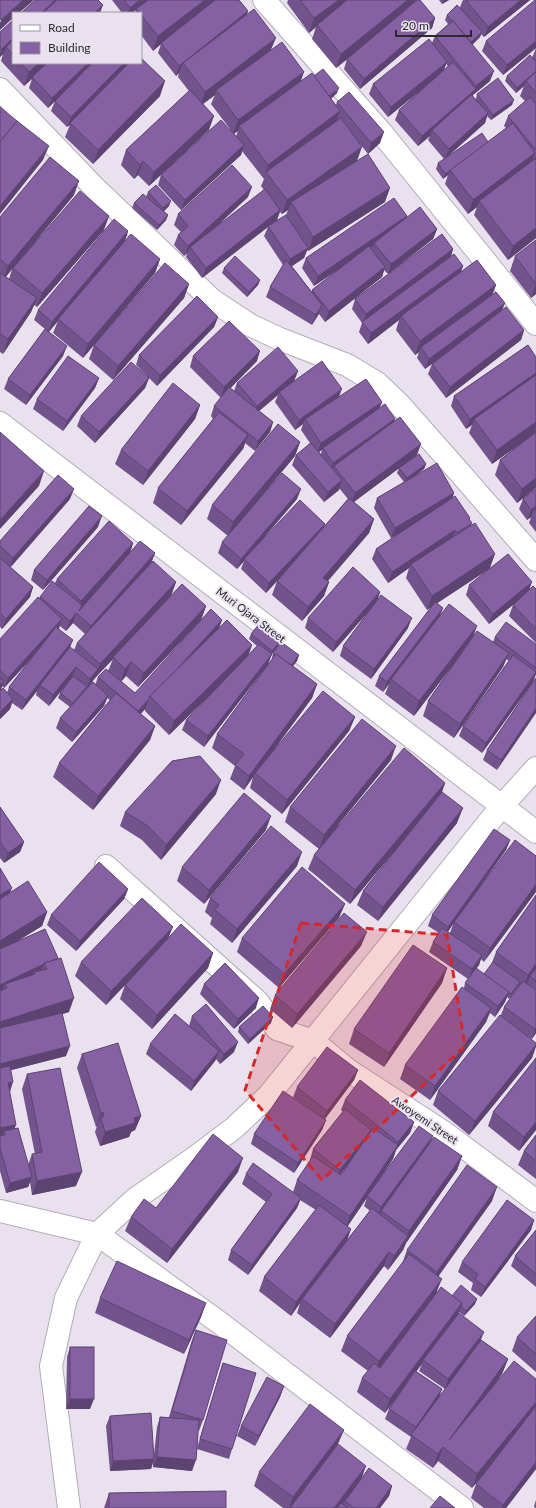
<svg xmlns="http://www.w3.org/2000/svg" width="536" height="1508" viewBox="0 0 536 1508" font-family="Lato,sans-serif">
  <rect width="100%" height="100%" fill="#e9e2ee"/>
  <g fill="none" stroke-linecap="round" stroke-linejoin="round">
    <!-- street casing -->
    <g stroke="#b1acb7" stroke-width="24">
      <g id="street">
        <polyline points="264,0 381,132 536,324"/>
        <polyline points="0,89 95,188 212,300 250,325 280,339 347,365 377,383 400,405 453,465 536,560"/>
        <polyline points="0,423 536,832"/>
        <polyline points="106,866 258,1002 277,1029 313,1041 348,1070 445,1133 536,1201"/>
        <polyline points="0,1211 97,1234 220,1323 462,1508"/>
        <polyline points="69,1508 51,1366 66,1298 97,1234 135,1199 194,1158 234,1128 269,1095 501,807 536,768"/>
      </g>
    </g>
    <!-- street -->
    <use href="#street" stroke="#fff" stroke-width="22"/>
  </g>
  <!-- wall -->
  <g fill="#72538b" fill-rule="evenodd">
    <path d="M112,0H239L248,11L247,14L271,50L301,80L314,76L337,93L331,99L336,105L337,102L380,143L368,154L360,144L356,161L385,202L308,251L307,250L304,258L292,266L312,292V290L339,269L314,286L302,268L306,258L407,216L406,219L437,229L433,239L388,274L384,270L382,277L325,322L319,314L312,325L266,297L270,287L283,265L264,236L268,227L202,278L186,257L187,253L184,256L174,245L178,235L181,232L174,225L178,214L248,197L216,227L264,190L261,186L264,179L242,151L241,155L181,210L158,185L161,175L230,129L211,104L215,95L203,104L209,130L149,186L138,175L134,179L121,165L126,150L189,91L178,77L179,73L176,76L158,53L161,44L153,51L141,35V13H135L136,10L132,13H122ZM238,131L236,136L234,134ZM288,210L286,215L273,223L277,220L280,212L282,214Z"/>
    <polygon points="288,0 416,0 415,2 435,18 432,28 360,89 344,69 347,59 354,54 336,68 312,39 316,27 309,33 287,3"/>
    <polygon points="439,0 449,0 442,4"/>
    <path d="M463,0H530L484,37L481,34L480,37L472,45L490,81L473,95V96L476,99L477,94L512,105L491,120L487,116L485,123L448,156L488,142L506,128L504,126L508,116L525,101L520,96L524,86L516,93L505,81L507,76L532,58L536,48V238L508,260L474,215L477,207L468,214L445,184L448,175L443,179L436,169L438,163L444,159L428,140L430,136L418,146L395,120L399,110L421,90L388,117L369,94L373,84L432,43L435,36L448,24L445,20L447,15L460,7ZM446,64L448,66L444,70Z"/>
    <polygon points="13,20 13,63 141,63 160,96 93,164 65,137 70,125 67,127 51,111 55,101 48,108 29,88 32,79 24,86 1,61 3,54 0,57 0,32"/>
    <polygon points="486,41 536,48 503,75 482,51"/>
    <polygon points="148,192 169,206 163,212 168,215 166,220 157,230 132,208 134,203 146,197"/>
    <path d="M74,195L36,241L104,230L37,307L34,305L31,312L3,354L0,352V217ZM12,269L9,279L6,277Z"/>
    <polygon points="128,231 125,241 160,259 155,273 83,358 53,333 58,321 49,332 63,356 26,405 4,389 8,379 45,329 34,320 38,310"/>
    <polygon points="536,240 536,294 531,298 510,271 515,256"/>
    <polygon points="453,249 451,256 463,266 461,272 496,285 492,296 502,310 524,330 521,340 446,398 428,374 432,364 433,363 425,369 417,358 419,352 415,355 396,330 399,320 368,344 359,332 362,323 352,309 355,299"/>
    <polygon points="224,268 260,280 258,285 247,297 222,273"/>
    <polygon points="189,284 184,298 113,380 89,359 94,345"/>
    <polygon points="218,317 214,327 157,386 136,365 139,355"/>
    <polygon points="528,345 536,488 517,503 495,475 500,460 523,442 492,464 469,433 472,425 466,429 451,406 454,396"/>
    <path d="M193,356L257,361L230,388L234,391L237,383L298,371L294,381L339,397L380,407L395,419L394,422L417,455L406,463L426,464L424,469L415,476L453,498L469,519L490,568L530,589H536V643L509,616L513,605L514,604L489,624L466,595L469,585L488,570L437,603L443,608L440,615L474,635L493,642L495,637L536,644V674L533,682L482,753L459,736L463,726L509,661L506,659L503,667L454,738L423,716L428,701L455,662L414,716L385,694L389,684L383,692L375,686L379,676L431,607L427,610L406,578L409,568L388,583L372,559L376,549L408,528L391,538L374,508L377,498L404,482L397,473L399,468L354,502L374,519L369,533L328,581L329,582L324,596L302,621L272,595L277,581L283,574L266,593L241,569L244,561L237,569L218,553L222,542L228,536L207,519L212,505L300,442L295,456L245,516L297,499L255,547L325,524L323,528L348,499L339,488V490L324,502L292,465L296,455L310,443L301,430L303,424L295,430L275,402L278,395L259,411L273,422L270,432L255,451L245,443L243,449L181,525L153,503L158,488L213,419L211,416L214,406L221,398L190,367ZM322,450L321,454L319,452Z"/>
    <polygon points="99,378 95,388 63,431 33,409 37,399"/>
    <polygon points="149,378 145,388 95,443 77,426 81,416"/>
    <polygon points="200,405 195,419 143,485 115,464 121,450"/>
    <polygon points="536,489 536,532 529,523 531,517 527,520 519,509 523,499"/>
    <polygon points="70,499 10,567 33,587 30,597 2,629 0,627 0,541"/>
    <polygon points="98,527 43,590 31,580 34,570"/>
    <path d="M133,543L130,553H155L151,563L176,582L171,595L206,606L201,620L138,687L126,676L121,681L135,693L222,620L219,628L252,645L248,656L257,646L249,639L251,634L278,646L272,654L268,664L272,659V658L273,653L299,655L297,661L293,666L317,684L312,698L268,758L355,717L349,731L282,814L250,788L253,777L244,790L230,779L235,766L212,748L217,734L267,666L204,747L182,730L186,720L213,692L169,735L145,711V709L141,714L155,726L150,740L93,810L53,777L59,763L110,700L107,698L104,706L72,742L56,728L60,718L70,707L58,698L60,693L72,677L49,706L36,695L37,691L22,710L12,703L10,709L0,719V639L39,598L40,597L55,583L57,579ZM123,560L81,608L82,607ZM73,623L85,634L77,643L74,650L70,647L59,629L60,626L66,631ZM35,655L9,687L7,693L1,690L2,686L4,688ZM113,659L108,671L98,677L95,685L89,686L95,678Z"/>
    <polygon points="380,592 377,600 408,628 371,679 340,656 343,646 372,607 333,652 305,628 308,618"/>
    <polygon points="536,678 497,770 483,760 487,750"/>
    <polygon points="391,760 337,826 445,783 442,792 457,823 378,921 357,905 363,891 398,847 350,904 308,869 314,855 319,849 285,822 290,807"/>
    <polygon points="216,794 161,860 142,840 120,826 125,812"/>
    <polygon points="0,807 24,842 20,852 4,863 0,858"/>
    <polygon points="266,830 204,904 177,881 182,867"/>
    <path d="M510,840L506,850L479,888L536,856L484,962L481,959L479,965L476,968L484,974L491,965L496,952L536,895V1033L532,1039L527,1036L536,1043V1047L532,1058L469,1135L433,1105L438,1091L501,1015L504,1007L519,986H518L509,999L507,997L505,1002L495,1017L490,1013L486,1022L430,1100L400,1079L405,1065L464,988L465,983L468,979L429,952L433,942L439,933L428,926L432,915ZM453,924L450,933L448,932Z"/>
    <polygon points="297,866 232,943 210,924 212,918 205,912 210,898"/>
    <polygon points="0,868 10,892 47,912 42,926 17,941 58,959 69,1012 62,1014 66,1056 11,1070 9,1092 15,1129 28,1165 32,1154 35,1154 22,1089 27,1074 76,1186 32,1195 30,1182 28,1187 6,1193 0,1171"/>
    <polygon points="128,889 124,899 76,951 47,925 51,915"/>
    <polygon points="345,904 279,988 237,952 242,938"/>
    <polygon points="169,937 213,953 208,968 152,1029 120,999 125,985 106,1005 75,976 81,962"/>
    <polygon points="361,946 292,1028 270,1009 275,995"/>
    <polygon points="447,968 442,983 384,1067 349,1044 354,1029"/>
    <polygon points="204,984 256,1008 234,1029 200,994"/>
    <polygon points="192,1016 234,1052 220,1064 216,1059 215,1061 191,1091 146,1054 150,1044 189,1026"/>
    <polygon points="271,1023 248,1044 238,1032 239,1027"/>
    <polygon points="82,1054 141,1116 135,1130 131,1132 129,1137 100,1146 95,1132 97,1126 96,1127 77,1068"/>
    <polygon points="536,1058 536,1130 519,1151 488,1126 493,1112"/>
    <polygon points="358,1070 354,1080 325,1119 326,1120 322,1130 294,1173 251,1144 254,1134 299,1102 293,1097 297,1087"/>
    <path d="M345,1100L414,1122L410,1133L396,1150L393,1159L373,1189L430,1142L462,1156L457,1170L406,1243L403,1250L388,1270L384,1266L330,1338L297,1313L300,1303L291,1316L259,1291L264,1277L316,1210L300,1200L297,1208L248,1275L228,1260L231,1250L266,1202L242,1184L246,1174L293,1192L297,1180L311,1160H310L313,1149L343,1112L341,1110ZM350,1162L341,1175L340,1174ZM367,1198L364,1206L370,1211L347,1240V1227Z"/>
    <polygon points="536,1135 536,1179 518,1165 524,1151"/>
    <polygon points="238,1172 167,1263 125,1231 131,1217 156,1208"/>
    <path d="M492,1201L438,1277L437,1292L452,1296L475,1304L464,1316L459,1312L458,1314L481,1340L508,1359L502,1374L493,1387L536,1469L506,1508H484L471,1498L476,1484L487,1469L472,1488L438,1461L433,1468L406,1449L411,1437L385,1419L389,1409L394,1401L385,1413L357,1392L362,1378L368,1371L341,1351L347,1336L402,1264L407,1250ZM422,1364L419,1371L445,1389L439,1397L442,1389L416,1371Z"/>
    <polygon points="534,1220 531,1230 481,1297 471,1290 473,1283 458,1272 462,1262"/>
    <polygon points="536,1230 536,1287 511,1266 515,1256"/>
    <polygon points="100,1298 206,1303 201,1317 184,1354 95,1313"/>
    <polygon points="536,1316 536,1372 512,1351 517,1337"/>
    <polygon points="196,1330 203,1420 199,1431 198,1430 197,1448 223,1363 232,1449 229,1459 197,1449 192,1471 153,1467 153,1462 151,1469 110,1471 106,1426 110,1416 154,1454 157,1427 160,1417 169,1417 192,1340"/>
    <polygon points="70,1347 90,1409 66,1409 67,1357"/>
    <polygon points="284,1386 280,1397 255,1446 237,1436 241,1426"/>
    <polygon points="338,1444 318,1471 362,1478 392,1486 389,1496 380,1508 283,1508 254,1486 259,1472"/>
    <polygon points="109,1493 226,1508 104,1508"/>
    <polygon points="536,1500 536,1508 535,1508 534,1506"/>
  </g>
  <!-- shaded-wall -->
  <g fill="#5d4371">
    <polygon points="23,0 34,0 19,13 13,13 13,18 0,30 0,23 1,20"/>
    <polygon points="55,0 62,0 48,13 41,13"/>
    <polygon points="140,0 149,0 136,9 136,10 132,13 128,13 130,8"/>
    <polygon points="205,0 218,0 161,43 161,44 153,51 158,36"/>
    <polygon points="339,0 353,0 317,25 316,27 309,33 314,18"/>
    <polygon points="408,0 416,0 414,5 336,68 341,54"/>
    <polygon points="444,0 449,0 442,4"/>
    <polygon points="521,0 530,0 484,37 488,27"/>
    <polygon points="103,5 100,13 94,13"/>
    <polygon points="248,11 244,21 183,63 179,73 176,76 179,66"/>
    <polygon points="435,18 432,28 360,89 364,79"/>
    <polygon points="482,32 480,37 470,47 471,42"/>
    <polygon points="13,38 13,45 6,47 3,54 0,57 0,54 2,49"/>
    <polygon points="276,38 270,52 216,90 215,95 200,106 205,92"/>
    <polygon points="536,41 536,48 503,75 507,65"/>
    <polygon points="447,62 443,72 388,117 391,107"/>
    <polygon points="39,63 49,63 24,86 29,72"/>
    <polygon points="88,63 94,63 48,108 52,98"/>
    <polygon points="124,63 130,63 70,123 70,125 67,127 71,117"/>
    <polygon points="494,71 490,81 473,95 472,99 432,130 430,136 418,146 422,136 475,89 476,86"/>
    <polygon points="536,71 536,75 526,81 524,86 516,93 517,88"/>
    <polygon points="304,72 299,86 239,126 238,131 233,134 238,120"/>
    <polygon points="165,81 160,96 93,164 98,150"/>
    <polygon points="339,88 337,93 326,103 328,98"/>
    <polygon points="514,100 512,105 491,120 493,115"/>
    <polygon points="340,111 335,125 266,172 263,179 268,165"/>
    <polygon points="488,113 485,123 445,159 449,149"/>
    <polygon points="214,116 209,130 149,186 154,172"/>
    <polygon points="384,132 380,143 368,154 371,143"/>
    <polygon points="244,145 241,155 181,210 185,200"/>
    <polygon points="49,146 43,160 0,214 0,206"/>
    <polygon points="362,147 357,161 291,202 288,210 282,214 287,200"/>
    <polygon points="535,153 530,167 479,201 477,207 468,214 473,200"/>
    <polygon points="143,161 138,175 134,179 140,165"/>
    <polygon points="450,170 448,175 443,179 445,174"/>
    <polygon points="79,181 74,195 13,268 12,269 3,280 8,266"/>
    <polygon points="252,187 248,197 191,250 190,247 187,253 184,256 188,246"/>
    <polygon points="390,188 385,202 308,251 313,237"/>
    <polygon points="171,201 169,206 161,214 163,208"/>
    <polygon points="280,210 277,220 202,278 206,268"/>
    <polygon points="168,215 166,220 157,230 159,225"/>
    <polygon points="109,216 104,230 37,307 42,293"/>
    <polygon points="407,216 403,226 374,243 373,246 314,286 318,276"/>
    <polygon points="536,228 536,238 508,260 513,246"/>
    <polygon points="437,229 433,239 388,274 391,264"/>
    <polygon points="128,231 125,241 58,319 58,321 48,332 52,322"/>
    <polygon points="308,248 304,258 286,270 290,259"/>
    <polygon points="453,249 450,259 363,323 366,314"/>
    <polygon points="160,259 155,273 83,358 88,344"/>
    <polygon points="463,266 459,276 401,316 399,320 368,344 371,333"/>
    <polygon points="385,267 382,277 325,322 329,311"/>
    <polygon points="260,280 258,285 247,297 249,292"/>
    <polygon points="189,284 184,298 113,380 118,366"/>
    <polygon points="536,284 536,294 531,298"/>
    <polygon points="496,285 490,299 421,347 419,352 415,355 420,341"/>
    <polygon points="37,298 31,312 3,354 8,339"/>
    <polygon points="505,303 501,313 425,369 429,359"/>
    <polygon points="322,305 318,315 312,325 316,315"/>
    <polygon points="218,317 214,327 157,386 160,375"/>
    <polygon points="524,330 521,340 446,398 450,387"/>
    <polygon points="67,346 63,356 26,405 30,395"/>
    <polygon points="260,351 257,361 221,398 224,387"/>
    <polygon points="298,371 294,381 279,392 278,395 253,416 257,406"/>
    <polygon points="536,373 536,381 474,419 472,425 466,429 470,419"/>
    <polygon points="99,378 95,388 63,431 67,421"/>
    <polygon points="149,378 145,388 95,443 99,432"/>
    <polygon points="342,389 338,399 305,419 303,424 295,430 299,420"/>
    <polygon points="382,402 378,412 323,448 322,450 317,453 321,443"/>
    <polygon points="200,405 195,419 143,485 148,471"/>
    <polygon points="395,419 391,429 334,466 333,470 329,473 333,463"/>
    <polygon points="273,422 270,432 255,451 258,441"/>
    <polygon points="536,422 536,433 492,464 497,450"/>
    <polygon points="248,435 243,449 181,525 187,511"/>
    <polygon points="300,442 295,456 228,536 233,522"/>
    <polygon points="421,444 417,455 351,504 355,493"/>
    <polygon points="426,464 424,469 405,483 407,478"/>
    <polygon points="44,471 39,486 0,529 0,520"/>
    <polygon points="536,478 536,488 517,503 522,489"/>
    <polygon points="342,480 339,490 324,502 328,492"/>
    <polygon points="74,489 70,499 10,568 13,558"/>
    <polygon points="301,489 297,499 245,560 244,559 244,561 237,569 241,559"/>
    <polygon points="454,493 451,503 391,538 395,528"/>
    <polygon points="536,506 536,511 534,509 531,517 527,520 531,510"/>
    <polygon points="102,516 98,527 43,590 47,580"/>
    <polygon points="374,519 369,533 318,592 323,578"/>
    <polygon points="325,524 321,534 266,593 269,583"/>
    <polygon points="455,530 451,541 411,564 409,568 388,583 392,572"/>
    <polygon points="133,543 130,553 82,607 79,615 78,611 81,601"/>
    <polygon points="155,553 151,563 87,636 91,626"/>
    <polygon points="495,554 490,568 427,610 432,596"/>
    <polygon points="176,582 171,596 113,657 113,659 95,678 87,689 90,679 98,669 100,664"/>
    <polygon points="329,582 324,596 302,621 308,607"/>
    <polygon points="532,582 528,593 489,624 493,614"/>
    <polygon points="33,587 30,597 2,629 6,619"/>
    <polygon points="380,592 377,602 333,652 336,642"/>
    <polygon points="206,606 201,620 138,687 144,673"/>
    <polygon points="443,608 439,618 391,679 389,684 383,692 387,682"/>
    <polygon points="76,613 73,623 66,631 70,621"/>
    <polygon points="412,618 408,628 371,679 374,669"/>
    <polygon points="62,619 58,629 4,688 8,678"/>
    <polygon points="222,620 218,630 151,697"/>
    <polygon points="477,626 472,640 414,716 419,701"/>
    <polygon points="73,640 69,650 40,685 37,691 22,710 26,700"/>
    <polygon points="280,641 278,646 270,656 272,651"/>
    <polygon points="252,645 247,659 169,735 174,721"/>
    <polygon points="509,653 503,667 454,738 460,724"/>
    <polygon points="272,654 268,664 204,747 208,736"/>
    <polygon points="299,655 297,661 289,671 291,666"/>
    <polygon points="131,662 126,676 120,683 125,669"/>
    <polygon points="76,667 72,677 49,706 53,695"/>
    <polygon points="536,669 536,674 533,682 482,753 486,743 534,676"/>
    <polygon points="4,681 0,692 0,685"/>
    <polygon points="317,684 312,698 256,774 255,773 253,777 244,790 249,776"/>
    <polygon points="108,696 104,706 72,742 76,732"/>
    <polygon points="13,699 10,709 0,719 0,712"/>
    <polygon points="149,699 145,709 134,721 138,711"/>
    <polygon points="536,708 536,713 497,770 501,760"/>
    <polygon points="355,717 349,731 282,814 287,800"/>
    <polygon points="155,726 150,740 93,810 98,796"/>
    <polygon points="396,746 391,760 319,849 324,835"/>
    <polygon points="221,780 216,794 161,860 166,845"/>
    <polygon points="445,783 440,797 350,904 355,890"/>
    <polygon points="463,808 457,823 378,921 383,907"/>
    <polygon points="271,816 266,830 204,904 209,890"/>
    <polygon points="510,840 506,850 455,922 454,922 453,924 444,937 448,927"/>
    <polygon points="24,842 20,852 4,863 8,853"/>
    <polygon points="302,852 297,866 232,943 237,929"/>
    <polygon points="536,884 536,892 484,962 490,948"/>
    <polygon points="12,888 8,898 0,903 0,895"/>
    <polygon points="128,889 124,899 76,951 80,941"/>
    <polygon points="345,904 339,918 279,988 284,974"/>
    <polygon points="47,912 42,926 0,952 0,941"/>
    <polygon points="173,927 167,941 106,1005 111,991"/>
    <polygon points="367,932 361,946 292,1028 297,1014"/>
    <polygon points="213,953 208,968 152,1029 157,1015"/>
    <polygon points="482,955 479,965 469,979 472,969"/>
    <polygon points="44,964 40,974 35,974 34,972 32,978 5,984 2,992 0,993 0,985"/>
    <polygon points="536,964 536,971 530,976 528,982 523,989 528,975"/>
    <polygon points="447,968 442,983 384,1067 389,1053"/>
    <polygon points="520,982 518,987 509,999 511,994"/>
    <polygon points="509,992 505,1002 495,1017 498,1006"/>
    <polygon points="74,998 69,1012 0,1034 0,1022"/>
    <polygon points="259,998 256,1008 234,1029 238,1019"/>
    <polygon points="491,1008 486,1022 430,1100 435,1086"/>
    <polygon points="273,1017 271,1023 248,1044 250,1039"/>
    <polygon points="536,1028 536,1033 532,1039 535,1029"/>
    <polygon points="238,1042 234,1052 220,1064 224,1054"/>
    <polygon points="536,1045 532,1058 469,1135 475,1121"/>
    <polygon points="70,1046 66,1056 0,1073 0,1064"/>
    <polygon points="219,1051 215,1061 191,1091 194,1081"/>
    <polygon points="358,1070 354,1080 323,1121 327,1111"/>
    <polygon points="13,1082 10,1092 8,1083"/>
    <polygon points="103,1112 97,1126 96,1127 101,1113"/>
    <polygon points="141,1116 135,1130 131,1132 129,1137 100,1146 105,1132 134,1118"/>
    <polygon points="326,1120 322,1130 294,1173 298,1163"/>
    <polygon points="414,1122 410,1133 396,1150 393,1159 345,1230 350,1216 396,1147 398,1142"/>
    <polygon points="536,1122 536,1130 519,1151 524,1137"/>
    <polygon points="16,1125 12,1135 4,1131 2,1137 0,1137 0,1128"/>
    <polygon points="371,1130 368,1140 336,1180 340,1170"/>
    <polygon points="433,1136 429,1146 378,1217 381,1207"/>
    <polygon points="462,1156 457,1170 406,1243 403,1250 388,1270 394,1256 407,1238 409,1231"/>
    <polygon points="243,1158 238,1172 167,1263 172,1249"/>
    <polygon points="82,1172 76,1186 32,1195 37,1181"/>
    <polygon points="32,1177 28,1187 6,1193 10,1183"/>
    <polygon points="497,1187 492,1201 431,1286 437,1272"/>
    <polygon points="301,1198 297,1208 248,1275 252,1265"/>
    <polygon points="534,1220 531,1230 481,1297 485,1287"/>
    <polygon points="351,1229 346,1244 302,1299 300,1303 291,1316 296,1302"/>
    <polygon points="389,1252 384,1266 330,1338 335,1324"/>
    <polygon points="442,1279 436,1293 374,1375 379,1361"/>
    <polygon points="477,1299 475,1304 464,1316 466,1311"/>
    <polygon points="206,1303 201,1317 184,1354 189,1340"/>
    <polygon points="462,1303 457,1317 423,1360 422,1364 385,1413 390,1399"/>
    <polygon points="484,1332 480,1342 445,1389 448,1379"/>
    <polygon points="508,1359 502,1374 447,1450 449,1440"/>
    <polygon points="284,1386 280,1397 255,1446 259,1436"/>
    <polygon points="442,1389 438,1400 413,1436 416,1427"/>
    <polygon points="70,1399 94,1399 90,1409 66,1409"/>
    <polygon points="536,1402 536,1410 472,1488 477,1474"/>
    <polygon points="344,1430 338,1444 290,1508 289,1508 293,1497"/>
    <polygon points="443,1447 438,1461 433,1468 438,1454"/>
    <polygon points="157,1457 196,1460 192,1471 153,1467"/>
    <polygon points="154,1459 151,1469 110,1471 113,1461"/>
    <polygon points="536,1462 536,1469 506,1508 502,1508 503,1505"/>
    <polygon points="366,1466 361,1480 339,1508 334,1508"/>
    <polygon points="392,1486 389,1496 380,1508 376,1508"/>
  </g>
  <!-- building -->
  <g fill="#8560a2" stroke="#5d4371">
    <polygon points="0,0 23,0 1,20 0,18"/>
    <polygon points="35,0 55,0 41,13 21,13"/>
    <polygon points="57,0 98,0 103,5 94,13 43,13"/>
    <polygon points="124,0 140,0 130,8"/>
    <polygon points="148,0 205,0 158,36 141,15 141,13 140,13 136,9"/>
    <polygon points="215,0 239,0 248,11 179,66 161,43"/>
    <polygon points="300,0 339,0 314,18"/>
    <polygon points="347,0 408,0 341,54 317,25"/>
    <polygon points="417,0 420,0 435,18 364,79 347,59"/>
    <polygon points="466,0 521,0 488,27"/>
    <polygon points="535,0 536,0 536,41 507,65 486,41"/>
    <polygon points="457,5 482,32 471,42 453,21 452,21 447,15"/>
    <polygon points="254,9 276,38 205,92 183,63"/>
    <polygon points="13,20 13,38 2,49 0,46 0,32"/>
    <polygon points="453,21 494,71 476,86 435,36"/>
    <polygon points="429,39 447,62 391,107 373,84"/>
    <polygon points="13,40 13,55 6,47"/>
    <polygon points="282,42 304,72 238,120 216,90"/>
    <polygon points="530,55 536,62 536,71 517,88 507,76"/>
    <polygon points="141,58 165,81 98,150 70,123 129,63 141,63"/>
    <polygon points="453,62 476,89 422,136 399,110"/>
    <polygon points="21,63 39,63 29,72"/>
    <polygon points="47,63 88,63 52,98 32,77"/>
    <polygon points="92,63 124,63 71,117 55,101"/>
    <polygon points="323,69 339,88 329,96 314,76"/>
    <polygon points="536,72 536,93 526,81"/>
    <polygon points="312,73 340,111 268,165 239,126"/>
    <polygon points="498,78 514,100 493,115 477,94"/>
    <polygon points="190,90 214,116 154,172 143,161 140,165 126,150"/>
    <polygon points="349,92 384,132 371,143 337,102"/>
    <polygon points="471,95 488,113 449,149 432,130"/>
    <polygon points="530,97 536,104 536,150 508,116"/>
    <polygon points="0,107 17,121 0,141"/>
    <polygon points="341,118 362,147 287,200 266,172"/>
    <polygon points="221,120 244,145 185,200 161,175"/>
    <polygon points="17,121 49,146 0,206 0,142"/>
    <polygon points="513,123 535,153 473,200 450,170"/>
    <polygon points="482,133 488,142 445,174 438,163"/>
    <polygon points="368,154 390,188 313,237 291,202"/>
    <polygon points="50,157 79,181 8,266 0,259 0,217"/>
    <polygon points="536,158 536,228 513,246 479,201"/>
    <polygon points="232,165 252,187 188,246 178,235 188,226 178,214"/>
    <polygon points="156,185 171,201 163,208 148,192"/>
    <polygon points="265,189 280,210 206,268 190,247"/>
    <polygon points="80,191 109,216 42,293 13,268"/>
    <polygon points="143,194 168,215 159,225 134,203"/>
    <polygon points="394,198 407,216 318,276 306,258"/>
    <polygon points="420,207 437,229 391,264 374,243"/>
    <polygon points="286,215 308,248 290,259 268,226"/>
    <polygon points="114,219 128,231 52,322 38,310"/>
    <polygon points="131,234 160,259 88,344 58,319"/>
    <polygon points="442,234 453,249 366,314 355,299"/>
    <polygon points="536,240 536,284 515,256"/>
    <polygon points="369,246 385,267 329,311 312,290"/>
    <polygon points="454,254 463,266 371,333 362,322"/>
    <polygon points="235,256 260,280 249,292 224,268"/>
    <polygon points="286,260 322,305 316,315 270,287"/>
    <polygon points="477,260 496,285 420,341 401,316"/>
    <polygon points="165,263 189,284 118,366 94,345"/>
    <polygon points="0,273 37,298 8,339 0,334"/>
    <polygon points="496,292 505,303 429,359 421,347"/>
    <polygon points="197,296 218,317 160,375 139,355"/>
    <polygon points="506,307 524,330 450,387 432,364"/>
    <polygon points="229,321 260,351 224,387 193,356"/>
    <polygon points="45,329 67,346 30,395 8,379"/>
    <polygon points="528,345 536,357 536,373 470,419 454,396"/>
    <polygon points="278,347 298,371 257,406 237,383"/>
    <polygon points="68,356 99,378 67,421 37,399"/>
    <polygon points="322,361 342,389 299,420 279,392"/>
    <polygon points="131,362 149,378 99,432 81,416"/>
    <polygon points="536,375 536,422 497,450 474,419"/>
    <polygon points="366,379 382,402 321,443 305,419"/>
    <polygon points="173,383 200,405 148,471 121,450"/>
    <polygon points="229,387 273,422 258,441 214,406"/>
    <polygon points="385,404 395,419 333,463 323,448"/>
    <polygon points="219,412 248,435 187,511 158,488"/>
    <polygon points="400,417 421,444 355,493 334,466"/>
    <polygon points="278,424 300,442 233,522 212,505"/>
    <polygon points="0,432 44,471 0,520"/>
    <polygon points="536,432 536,478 522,489 500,460"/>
    <polygon points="311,443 342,480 328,492 296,455"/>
    <polygon points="419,454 426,464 407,478 399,468"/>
    <polygon points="437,463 454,493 395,528 377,498"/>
    <polygon points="282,473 301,489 241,559 222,542"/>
    <polygon points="58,475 74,489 13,558 0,546 0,541"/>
    <polygon points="536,489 536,506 531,510 523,499"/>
    <polygon points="455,496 470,518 469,519 472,523 457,533 455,530 392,572 376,549"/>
    <polygon points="349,498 374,519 323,578 329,582 308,607 277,581"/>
    <polygon points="300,500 325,524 269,583 244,559"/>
    <polygon points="89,506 102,516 47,580 34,570"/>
    <polygon points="109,521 133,543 81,601 57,579"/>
    <polygon points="475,523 495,554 432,596 411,564"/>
    <polygon points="140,541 155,553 91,626 76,613 70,621 40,597 52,581 82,605 79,611"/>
    <polygon points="508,554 532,582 493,614 469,585"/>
    <polygon points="0,558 33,587 6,619 0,613"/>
    <polygon points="153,561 176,582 100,664 77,643"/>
    <polygon points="353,567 380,592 336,642 308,618"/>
    <polygon points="182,584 206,606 144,673 131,662 125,669 113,657"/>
    <polygon points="533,586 536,589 536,629 513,605"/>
    <polygon points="381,595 412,618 374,669 343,646"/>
    <polygon points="38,597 62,619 8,678 0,670 0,639"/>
    <polygon points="435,602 443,608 387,682 379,676"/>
    <polygon points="449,604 477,626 419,701 391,679"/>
    <polygon points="211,609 222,620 167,680 150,696 149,699 138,711 98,677 106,669 135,693"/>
    <polygon points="227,620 252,645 174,721 150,696"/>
    <polygon points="506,622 536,644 536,668 495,637"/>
    <polygon points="259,624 280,641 272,651 251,634"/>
    <polygon points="56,627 73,640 26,700 9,687"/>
    <polygon points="477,631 509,653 460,724 428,701"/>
    <polygon points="281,642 299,655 291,665 276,654 275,655 273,653"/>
    <polygon points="259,644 272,654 208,736 186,720"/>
    <polygon points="70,647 98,669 90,679 76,667 53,695 40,685"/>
    <polygon points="276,654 317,684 249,776 235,765 244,754 217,734"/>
    <polygon points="513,655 536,672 486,743 463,726"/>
    <polygon points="73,676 87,686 73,703 60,693"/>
    <polygon points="0,678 4,681 0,685"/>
    <polygon points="536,678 536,708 501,760 487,750"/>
    <polygon points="93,682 108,696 76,732 60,718"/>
    <polygon points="3,688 13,699 0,712 0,691"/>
    <polygon points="323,691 355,717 287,800 255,773"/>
    <polygon points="116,693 155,726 98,796 59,763"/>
    <polygon points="362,719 396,746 324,835 290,807"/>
    <polygon points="404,748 445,783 355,890 314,855"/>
    <polygon points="200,756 221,780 166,845 148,826 125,812 172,761"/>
    <polygon points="442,792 463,808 383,907 363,891"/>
    <polygon points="244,793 271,816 209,890 182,867"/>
    <polygon points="0,807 24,842 8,853 0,842"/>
    <polygon points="271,826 302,852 237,929 215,910 219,905 210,898"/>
    <polygon points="494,829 510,840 448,927 432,915"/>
    <polygon points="515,840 536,856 536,884 490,948 454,922"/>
    <polygon points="99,862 128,889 80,941 51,915"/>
    <polygon points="302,867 345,904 284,974 242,938"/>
    <polygon points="0,868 12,888 0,895"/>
    <polygon points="28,881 47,912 0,941 0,899"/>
    <polygon points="536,895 536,964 528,975 496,952"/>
    <polygon points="142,898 173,927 111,991 81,962"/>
    <polygon points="344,913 367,932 297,1014 275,995"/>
    <polygon points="181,924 213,953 157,1015 125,985"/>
    <polygon points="442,928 482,955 472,969 433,942"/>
    <polygon points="45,929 58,958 51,961 44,963 44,964 0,985 0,949"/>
    <polygon points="413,945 447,968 389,1053 354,1029"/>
    <polygon points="61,958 74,998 0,1022 0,991 7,988 5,984 35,974 34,972 47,969 44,963"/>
    <polygon points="493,962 520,982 511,994 484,974"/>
    <polygon points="225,963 259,998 238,1019 204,984"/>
    <polygon points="476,968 509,992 498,1006 465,983"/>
    <polygon points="536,968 536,981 530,976"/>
    <polygon points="523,981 536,990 536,1028 535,1029 504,1007"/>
    <polygon points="462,987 491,1008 435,1086 405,1065"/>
    <polygon points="206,1004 238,1042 224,1054 192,1016"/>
    <polygon points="263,1006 273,1017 250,1039 239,1027"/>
    <polygon points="62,1013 70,1046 0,1064 0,1028"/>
    <polygon points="175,1014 219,1051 194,1081 150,1044"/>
    <polygon points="500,1015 536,1043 536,1045 475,1121 438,1091"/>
    <polygon points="118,1043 141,1116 134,1118 135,1123 105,1132 101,1118 104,1116 103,1112 101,1113 82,1054"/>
    <polygon points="327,1047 358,1070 327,1111 297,1087"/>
    <polygon points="536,1058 536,1122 524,1137 493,1112"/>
    <polygon points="10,1066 13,1082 8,1083 16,1125 0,1128 0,1068"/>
    <polygon points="60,1068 82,1172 37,1181 32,1154 42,1152 27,1074"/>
    <polygon points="360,1080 414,1122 398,1142 345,1100"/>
    <polygon points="283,1091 326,1120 298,1163 254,1134"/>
    <polygon points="345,1109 371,1130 340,1170 313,1149"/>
    <polygon points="419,1126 433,1136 381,1207 367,1196"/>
    <polygon points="18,1128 32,1177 10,1183 0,1148 0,1136 5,1135 4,1131"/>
    <polygon points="373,1128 398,1145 350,1216 297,1180 313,1156 341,1175"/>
    <polygon points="213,1134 243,1158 172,1249 131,1217 144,1199 156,1208"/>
    <polygon points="536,1135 536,1161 524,1151"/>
    <polygon points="434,1137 462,1156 409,1231 381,1211"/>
    <polygon points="253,1163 301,1198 252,1265 231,1250 272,1194 246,1174"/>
    <polygon points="467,1165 497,1187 437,1272 407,1250"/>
    <polygon points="507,1200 534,1220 485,1287 475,1279 478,1274 462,1262"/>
    <polygon points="319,1205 351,1229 296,1302 264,1277"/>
    <polygon points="372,1208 408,1236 394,1256 389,1252 335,1324 302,1299"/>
    <polygon points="536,1230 536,1274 515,1256"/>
    <polygon points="409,1254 442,1279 379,1361 347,1336"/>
    <polygon points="117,1261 206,1303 189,1340 100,1298"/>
    <polygon points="461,1285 477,1299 466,1311 461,1306 462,1303 452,1296"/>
    <polygon points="441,1287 462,1303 390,1399 362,1378 374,1363 380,1368"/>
    <polygon points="459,1313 484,1332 448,1379 423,1360"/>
    <polygon points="536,1316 536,1354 517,1337"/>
    <polygon points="196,1330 227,1340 203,1420 172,1411"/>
    <polygon points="481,1340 508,1359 449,1440 514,1361 536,1379 536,1402 477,1474 443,1447 438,1454 411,1435"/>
    <rect x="70" y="1347" width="24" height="52"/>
    <polygon points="223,1363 256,1373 232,1449 200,1439"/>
    <polygon points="415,1371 442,1389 416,1427 389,1409"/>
    <polygon points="267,1377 284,1386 259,1436 241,1426"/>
    <polygon points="310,1404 344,1430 293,1497 259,1472"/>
    <polygon points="536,1406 536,1462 503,1505 476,1484"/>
    <polygon points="151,1413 154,1459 113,1461 110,1416"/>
    <polygon points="160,1417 199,1420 196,1460 157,1457"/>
    <polygon points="338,1444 366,1466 334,1508 290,1508"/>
    <polygon points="369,1468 392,1486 376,1508 354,1508 345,1501"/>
    <polygon points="226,1491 226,1508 109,1508 109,1493"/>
    <polygon points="440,1496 455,1508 430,1508"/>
    <polygon points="341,1503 348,1508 337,1508"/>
  </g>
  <!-- marked area -->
  <path fill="#d62828" fill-opacity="0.2" stroke="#d62828" stroke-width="3" stroke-dasharray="8 5" stroke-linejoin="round" d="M301,923L447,935L465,1046L322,1180L245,1090Z"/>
  <g text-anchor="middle" stroke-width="4" stroke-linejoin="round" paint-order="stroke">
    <!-- street labels -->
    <g font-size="11" fill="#2c2a2f" stroke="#e9e2ee">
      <text transform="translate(251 615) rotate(37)" y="4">Muri Ojara Street</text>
      <text transform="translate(425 1120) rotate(34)" y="4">Awoyemi Street</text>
    </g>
  </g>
  <!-- legend -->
  <rect x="12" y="12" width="130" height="52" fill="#e9e2ee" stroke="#9d98a2"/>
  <rect x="20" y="25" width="20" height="6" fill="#ffffff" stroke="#9d98a2"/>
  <text x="48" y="32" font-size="12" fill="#2c2a2f">Road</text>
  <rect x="20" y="42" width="20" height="12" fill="#8560a2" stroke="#9d98a2"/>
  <text x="48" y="52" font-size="12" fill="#2c2a2f">Building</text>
  <!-- scale -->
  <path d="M396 30v6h75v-6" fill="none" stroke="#2c2a2f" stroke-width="2"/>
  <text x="402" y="30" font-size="12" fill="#2c2a2f" stroke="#e9e2ee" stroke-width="3" paint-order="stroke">20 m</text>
</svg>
